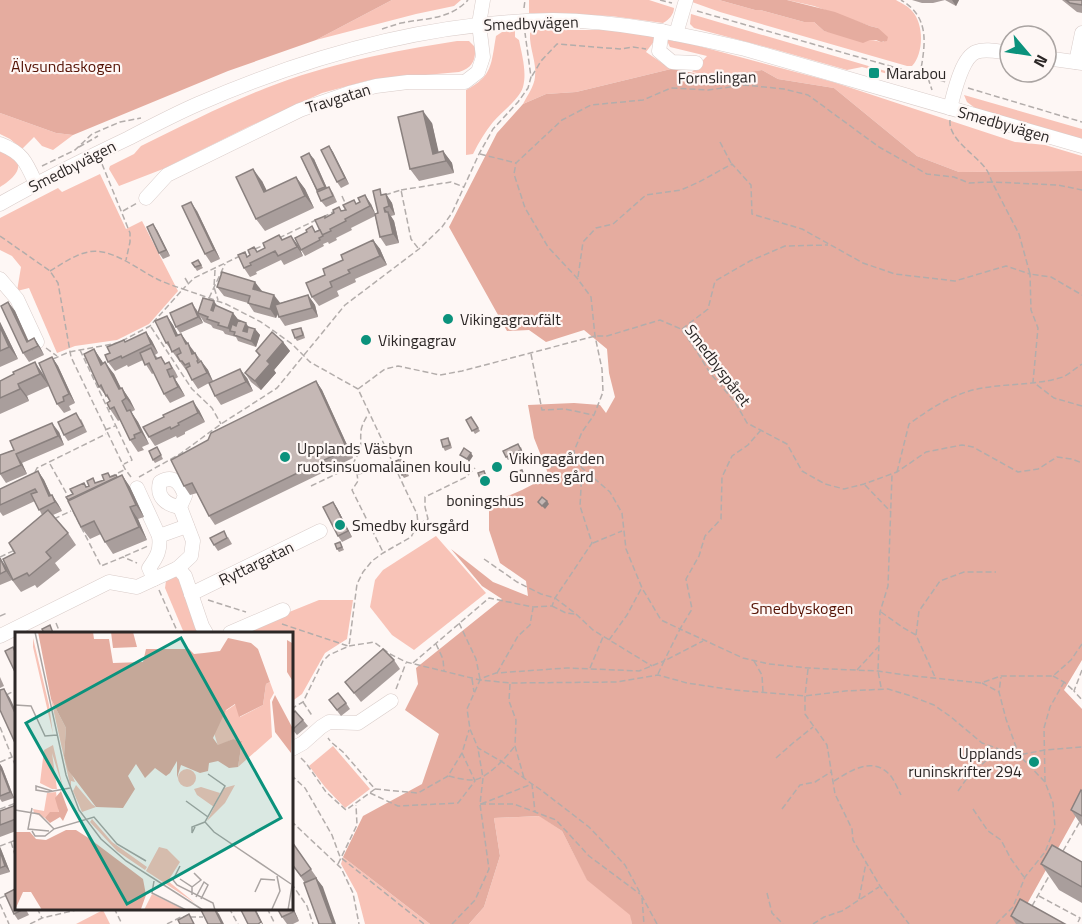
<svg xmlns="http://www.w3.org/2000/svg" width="1082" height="924" viewBox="0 0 1082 924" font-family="'Titillium Web',sans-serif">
  <rect width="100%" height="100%" fill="#fef7f5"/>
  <!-- green -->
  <g fill="#f8c3b7">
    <polygon points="392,0 461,0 454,6 416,14 316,40"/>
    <path d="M529,0H649L674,8C674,14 669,20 663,23L611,16L529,13Z"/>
    <path d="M693,0H719L755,10H760L804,22H814L824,31L870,40C875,40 879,42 884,42L878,28L870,26L814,6L787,0H896C901,3 908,6 912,11C924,24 924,53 912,66H907L720,12L692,2Z"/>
    <polygon points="691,14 906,77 903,78 862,67 847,70 777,50 694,28 690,24"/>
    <path d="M515,30V37L519,40C522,55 527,72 523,87C519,100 502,111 493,122C485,132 479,142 473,154L466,155V90C493,76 491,64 496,36L502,32Z"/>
    <path d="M534,30H615L654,35L655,40L646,52L671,69L576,92L546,94L523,104C527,96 534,87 535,77C537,62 529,48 530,33Z"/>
    <polygon points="669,38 833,82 1015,142 1045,145 1082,156 1082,171 959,172 917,156 834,88 778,79 762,70 717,77 692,72 707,56 670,47 667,41"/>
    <path d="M457,41H469L475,47C476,61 472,68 459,72L370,80L322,93L248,127L163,169L119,186L109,169L110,166L134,154L141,146C182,126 223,105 266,88C327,64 392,51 457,41Z"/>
    <polygon points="964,95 1082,129 1082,141 975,108 967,102"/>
    <polygon points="0,113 56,133 73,135 53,150 42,146 34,137 22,149 10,139 0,134"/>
    <path d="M0,149C4,151 10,153 13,156C27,168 10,181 0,187Z"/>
    <polygon points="100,174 126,229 142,221 178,291 149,324 117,340 75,346 57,353 29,288 17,291 21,267 12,256 0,250 0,218 58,188 62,192"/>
    <polygon points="436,536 486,593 414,650 392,635 370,607 375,580 383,570"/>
    <polygon points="176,576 184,582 204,633 184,633 165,588 166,581"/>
    <polygon points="319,600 353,600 347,639 325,653 302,694 291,702 291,633 237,633"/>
    <polygon points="333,746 370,789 345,808 325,787 309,766"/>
    <polygon points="540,816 562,831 587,879 631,915 632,924 469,924 484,907 500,856 494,818"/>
    <polygon points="343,857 430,924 365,924 357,893 341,864"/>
    <polygon points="103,910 110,924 76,924"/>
  </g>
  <!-- forest -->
  <g fill="#e5ac9f">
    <polygon points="0,0 392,0 316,40 228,71 73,135 56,133 0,113"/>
    <polygon points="719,0 787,0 835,12 870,26 878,28 888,37 887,41 881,42 876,40 870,40 863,43 824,31 814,22 804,22 760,10 755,10"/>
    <polygon points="671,69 717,77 762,70 778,79 834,88 917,156 959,172 1082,171 1082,660 1064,690 1082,709 1082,805 1016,924 632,924 630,915 587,880 562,831 539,816 494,818 500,856 484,907 469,924 430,924 343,857 363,816 422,784 439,734 405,710 418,684 416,668 502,599 482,586 451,549 493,582 528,596 526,581 500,563 489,530 489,504 522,490 549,476 534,438 528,405 574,403 600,405 606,413 615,397 609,373 607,349 584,330 546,342 529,330 507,331 449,227 497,133 523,104 546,94 576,92"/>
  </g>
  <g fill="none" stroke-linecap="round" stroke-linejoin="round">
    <!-- minor casing -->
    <g stroke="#d9ccc9" stroke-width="15">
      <g id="minor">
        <polyline points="662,31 659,51 672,62 696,63"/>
        <polyline points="676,34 686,0"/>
        <polyline points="1046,58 1082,63"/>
        <polyline points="1076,62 1082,33"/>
        <path d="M950,108C954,94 961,58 976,52C986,48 1000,52 1010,53"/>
        <path d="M0,144C23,153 26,162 36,184"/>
        <polyline points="146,198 167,175 300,110 349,93 376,86 408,82 465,82 478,72 483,57 479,24 483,0"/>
        <path d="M0,204C42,180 85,159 129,138C152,126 175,114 198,104C297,61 404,29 512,22C526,21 539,20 553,20C619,21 681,34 745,49L1082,146"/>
        <polyline points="0,279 17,299 37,342"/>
        <path d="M137,488L159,536C161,550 157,557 149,568L154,579"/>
        <polyline points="159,536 187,526"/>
        <path d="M178,568L191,556L193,541L180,507L185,496C181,484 174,474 160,482C156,497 166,505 180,507"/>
        <polyline points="191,594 320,531"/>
        <polyline points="230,633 283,610"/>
        <polyline points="0,636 109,582 137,587 178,568 185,576 202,626 206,633"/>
        <polyline points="291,748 292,749 303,743 321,727 329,722 358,723 391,701"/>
      </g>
    </g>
    <!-- path -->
    <g stroke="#b3adab" stroke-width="1.5" stroke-dasharray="6 3" stroke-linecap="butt">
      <polyline points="660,0 672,3"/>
      <polyline points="524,8 525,0"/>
      <polyline points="697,11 946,82"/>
      <path d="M382,29C388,27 394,25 401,23C426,18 449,20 468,0"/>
      <polyline points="532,76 541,61 557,44 620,49 633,47 646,49"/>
      <path d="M893,78C904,81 910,79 920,75C925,45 931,18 901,0"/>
      <polyline points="928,78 932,90"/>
      <polyline points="968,88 1082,122"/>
      <path d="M950,120C948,139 975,154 986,169C989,173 990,177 992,182L1058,185L1082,190"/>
      <polyline points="720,142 731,163"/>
      <polyline points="79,147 98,136"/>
      <polyline points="480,154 516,163"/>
      <polyline points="102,164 130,233 130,242 126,260"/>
      <polyline points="42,166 75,150 92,134 120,122 141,118"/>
      <polyline points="401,190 451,182 464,187"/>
      <polyline points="385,195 401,190 411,239 418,248"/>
      <polyline points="342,196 346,205"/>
      <polyline points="123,211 137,203"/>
      <polyline points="323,217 335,211"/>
      <polyline points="0,236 50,271 58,283 71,357 125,469 131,477"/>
      <polyline points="279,238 316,220"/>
      <polyline points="255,249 264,245"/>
      <polyline points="215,270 214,287 218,300"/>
      <path d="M50,271C62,264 74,255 88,252C111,247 137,269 157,279C165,283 174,286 183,289L194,278L240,256"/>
      <polyline points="578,277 583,242 596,228 613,224 646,195 681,190 699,182 732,164 751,185 752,214 802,229 863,263 895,274 955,281 1006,266 1030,274 1031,310 1038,328 1033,382 1054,398 1082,406"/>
      <polyline points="185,278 188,283"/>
      <polyline points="209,298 225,264"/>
      <polyline points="151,327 192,389 212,408 221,424"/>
      <polyline points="682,329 708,309 715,281 750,261 785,246 828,245"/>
      <polyline points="122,341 150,326 183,289 226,304 261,322 292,344 310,362 358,389 417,514 418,524 411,537 383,553 372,561 363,572 357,584 349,646"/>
      <polyline points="46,348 57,356"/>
      <polyline points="80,350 132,460 124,464"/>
      <polyline points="531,354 542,410 565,409 593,415"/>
      <polyline points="53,359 69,352 118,343"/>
      <polyline points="358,389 385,369 398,366 440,375 462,371 595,336 607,336 660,320 681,329 694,347 710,373 735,402 747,423 787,444 802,471 825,484 844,489 864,484 897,472 926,452 962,445 973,447 1018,472 1038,469 1057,457 1072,459 1082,463"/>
      <polyline points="105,430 115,426"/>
      <polyline points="761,430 748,445 732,456 722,477 721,519 705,536 699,556 686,579 692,609 680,629 661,620 642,588 626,549 622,513 610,492 582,468 575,457 574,451 582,432 594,415 603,392 602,369 595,336 591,297 577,278 548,247 525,208 514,174 516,163 562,120 591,105 643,100 671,88 708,90 745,85 784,89 808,95 879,147 927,174 954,177 969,183 992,182 1019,234 1030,274 1051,277 1082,295"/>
      <polyline points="50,464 68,496"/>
      <path d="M353,465C354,460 357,457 359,452C362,445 360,439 361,432C361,426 365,420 368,414"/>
      <polyline points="551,467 574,457"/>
      <polyline points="35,472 37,468 106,434"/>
      <path d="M897,472L909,424C927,411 945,399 966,392C997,382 1031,387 1063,377C1069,374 1076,368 1082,364"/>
      <polyline points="358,474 373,471 390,461"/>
      <polyline points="110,477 124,470"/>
      <polyline points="139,477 180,454 221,424 277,388 345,305 419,249 442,227 452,213 479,154 493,129 518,102 528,88 531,77 525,33"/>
      <polyline points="865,485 891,512"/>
      <polyline points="311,486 353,466 357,474 358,481 352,490 383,552"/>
      <polyline points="73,511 101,566 123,557 137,563"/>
      <polyline points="54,519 71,511"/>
      <polyline points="419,524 428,519 425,507 425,497 466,477 475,468"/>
      <polyline points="593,543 622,531"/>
      <polyline points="125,556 148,546"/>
      <polyline points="0,557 15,550"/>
      <polyline points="484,559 517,582 541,594 555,598 576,614 593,630 652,666"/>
      <polyline points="159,590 178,633"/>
      <polyline points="208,600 246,612"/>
      <polyline points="552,606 566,613 575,614"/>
      <polyline points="881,612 902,627 916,635 935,677"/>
      <polyline points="0,616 7,613"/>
      <polyline points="56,623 60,633"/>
      <polyline points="459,623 476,659 480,679"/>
      <polyline points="282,624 348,646"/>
      <polyline points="916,635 919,611 940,581 964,572 996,572"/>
      <polyline points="609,640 627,615 641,589"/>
      <polyline points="436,644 443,659 444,671"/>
      <polyline points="754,661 762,675 763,693"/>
      <polyline points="413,663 489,598 533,607 552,606 555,598 592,543 580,506 582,470"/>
      <polyline points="590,668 603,637"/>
      <polyline points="808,669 805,696 805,714 827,745 835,794 852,829 853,840 880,886 909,924"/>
      <polyline points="857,670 878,647"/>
      <polyline points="1082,670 1074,691 1082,700"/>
      <polyline points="497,673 518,636 530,625 533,608"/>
      <polyline points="658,674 664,661 703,641"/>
      <polyline points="1053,676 1064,682 1074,691"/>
      <polyline points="472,679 474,692"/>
      <polyline points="982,683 999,692"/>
      <polyline points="510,684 509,701 516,720 515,746 524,778"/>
      <polyline points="881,687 878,671 880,612 888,586 892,475"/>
      <polyline points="396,689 406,663"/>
      <polyline points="6,695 16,690"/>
      <polyline points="303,702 313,717"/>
      <polyline points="291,709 303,702 323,661 329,655 349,646 374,642 390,654 406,662 480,680 510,683 617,682 658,675 687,683 734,690 805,696 845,691 888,689 908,695 934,705 951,717 982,743 1002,750 1019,755 1045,750 1082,747"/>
      <polyline points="0,727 16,767"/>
      <polyline points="301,758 306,763 326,792 346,810 375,789 343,752 331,742 328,738"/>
      <polyline points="776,758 793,743 813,727"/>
      <polyline points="0,762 12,757"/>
      <polyline points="291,775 305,788 332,835 340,857 424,924"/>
      <path d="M449,776C456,778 465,780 473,780C485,780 507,757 514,747"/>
      <path d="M834,781C850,771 871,757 888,773C894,778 897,788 901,795"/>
      <polyline points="1045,782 1044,728 1050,707 1064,682"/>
      <polyline points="375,789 418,793 448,776 462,753 469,730"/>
      <polyline points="958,791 970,774 987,760 1001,751"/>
      <polyline points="370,793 398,806 458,803 475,781 462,753"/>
      <polyline points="480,804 514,804 556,820 589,856 640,894"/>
      <polyline points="481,804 532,784 535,812"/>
      <polyline points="0,809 16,803"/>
      <polyline points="782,809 800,785 815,782 831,772"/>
      <polyline points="973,809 988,831 1001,840 1011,859 1024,877"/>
      <polyline points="291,821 341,868 353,893 359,924"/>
      <polyline points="11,842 16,858"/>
      <polyline points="0,846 16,840"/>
      <polyline points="1063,851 1082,818"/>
      <polyline points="338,864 357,825 356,805"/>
      <polyline points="291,883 307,906 313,924"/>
      <polyline points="767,893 772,913 783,924"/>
      <polyline points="1039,896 1080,918 1077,924"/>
      <polyline points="0,898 7,895"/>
      <polyline points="642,898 644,924"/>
      <polyline points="859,899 866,863"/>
      <polyline points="0,904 9,924"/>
      <polyline points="1032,906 1049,876"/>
      <polyline points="37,908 42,918"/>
      <polyline points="114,908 122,924"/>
      <polyline points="229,908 238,924"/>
      <polyline points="267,908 275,924"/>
      <polyline points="216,912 226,908"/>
      <polyline points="190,917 203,917"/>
      <polyline points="30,924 42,918 85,908"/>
      <polyline points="167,924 181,917 185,917"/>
      <polyline points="452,924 475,900 489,869 480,804 483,778 478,749"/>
      <polyline points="657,924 625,865 589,827 541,790 532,784 501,761 478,748 470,729 467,709 480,680 485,677 496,673 567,668 639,671 664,661 680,629 743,658 769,664 808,668 878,671 905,675 981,683 1001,676 1053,676 1071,660 1082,644"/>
      <polyline points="813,924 824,917 842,911 879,887"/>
      <polyline points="996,924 1013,907 1025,877 1045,852 1055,827 1053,803 1045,782 1019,755 1006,719 999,692 1001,677"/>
    </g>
    <!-- minor -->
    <use href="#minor" stroke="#fff" stroke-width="14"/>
  </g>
  <!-- wall -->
  <g fill="#a99e9c">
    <polygon points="912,0 945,0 933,3 922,3"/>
    <polygon points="945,0 959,0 956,6"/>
    <polygon points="1062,0 1082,0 1082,13 1077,12"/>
    <polygon points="432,123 438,152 443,151 452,163 454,173 419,181 410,169"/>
    <polygon points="329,146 333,152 349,184 341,188 337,182"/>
    <polygon points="301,157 314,159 327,188 329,187 333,193 337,202 326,207 321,201"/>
    <polygon points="296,177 305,189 314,208 265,231 256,219 262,181 267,191"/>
    <polygon points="386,194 392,203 395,215 391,216 394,221 399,243 386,246 380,237 375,216 351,228 352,230 336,238 337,240 329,244 328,242 323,244 324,246 305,256 301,250 316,231 320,230 326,218 342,211 356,203 371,204 375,214 378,213 384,195"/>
    <polygon points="197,211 220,259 211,263 205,254"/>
    <polygon points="157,230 170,256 163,259 159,253"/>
    <polygon points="279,235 283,240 298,245 303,256 284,265 281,260 256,272 257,274 250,277 244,268 245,252 247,256 258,252 265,248"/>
    <polygon points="373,240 380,249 387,265 355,279 356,282 337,291 339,296 319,306 312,297 325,275 343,260"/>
    <polygon points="198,260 203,268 197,271 192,263"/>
    <polygon points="255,282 261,292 280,303 308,295 315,305 318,317 285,326 279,317 278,314 276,318 254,312 248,303 224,296 217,287"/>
    <polygon points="8,302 15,311 28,341 34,338 40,347 44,355 29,362 23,353"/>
    <polygon points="217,306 233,313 239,321 248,327 255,329 260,335 256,347 238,341 236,337 225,334 223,331 213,328 211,325 204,322 200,316 203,323 180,333 176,327 196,309 198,312"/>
    <polygon points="167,316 173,325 178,335 181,334 208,370 213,381 247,378 253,391 221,405 215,396 209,383 198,389 192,380 187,370 186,370 166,343"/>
    <polygon points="0,322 18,359 0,367"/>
    <polygon points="303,331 305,338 297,341 295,338"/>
    <polygon points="146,332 152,341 158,353 155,355 158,358 161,357 166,364 169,362 175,371 178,377 175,379 185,396 170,403 164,394 154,373 152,374 143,360 128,367 127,365 115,371 108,362 110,353 126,342"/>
    <polygon points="283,342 290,351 274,370 276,373 261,390 251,382 245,373 259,356 256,351"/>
    <polygon points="94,349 103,363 114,374 121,388 122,388 130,400 135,410 131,412 138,422 149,444 142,447 144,450 138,452 130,440 120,420 118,421 110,409 110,401 99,387"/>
    <polygon points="52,357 58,366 75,403 69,406 71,410 64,413 57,404"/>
    <polygon points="14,374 43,374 49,386 27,396 29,401 0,414 0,381"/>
    <polygon points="316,381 322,390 353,458 215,525 209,516 197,493 190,495 184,486"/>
    <polygon points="199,410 205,422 185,432 185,434 177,438 176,436 155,446 149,437"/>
    <polygon points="471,417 480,431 475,434 466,420"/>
    <polygon points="81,419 87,432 68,441 64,435"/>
    <polygon points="59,432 64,445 22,463 27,474 6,483 0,474 0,455"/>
    <polygon points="450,441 452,448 445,451 443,447"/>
    <polygon points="157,447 163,459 155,463 153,460"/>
    <polygon points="521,447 523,453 508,460 506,457"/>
    <polygon points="401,459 409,476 404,478 402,475"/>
    <polygon points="522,470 526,479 516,482 514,479"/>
    <polygon points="38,471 44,480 51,495 52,495 58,504 62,511 53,515 68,533 76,545 55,563 60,570 37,588 35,585 21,592 12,580 0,585 0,558 6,566 42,515 35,501 3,516 0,512 0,489"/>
    <polygon points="108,473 111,477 118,477 122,475 130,487 144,517 138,519 147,540 113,554 105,542 101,534 90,539 81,527 87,487 104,480"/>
    <polygon points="486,474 490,485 484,488 482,484"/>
    <polygon points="333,502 337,508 352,537 342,542 338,536"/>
    <polygon points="228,537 232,544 218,551 214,545"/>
    <polygon points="340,542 344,550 339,552 337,549"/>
    <polygon points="394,660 400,669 361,702 345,682"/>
    <polygon points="0,677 4,686 0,688"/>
    <polygon points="329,700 346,703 350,709 341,716"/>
    <polygon points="291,715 303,720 308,726 297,735 291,728"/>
    <polygon points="0,764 2,767 14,798 2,802 0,799"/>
    <polygon points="1082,791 1082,826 1071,810"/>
    <polygon points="16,805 16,831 0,837 0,811"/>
    <polygon points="292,842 317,878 316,878 323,887 305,883 291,863"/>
    <polygon points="0,847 10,872 0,875"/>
    <polygon points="1082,862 1082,903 1059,890 1041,864"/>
    <polygon points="291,903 299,921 293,924 287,924 282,917 291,908"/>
    <polygon points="25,908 29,915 18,920 14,914"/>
    <polygon points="1011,916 1065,924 1016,924"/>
  </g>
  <!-- shaded-wall -->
  <g fill="#8a817f">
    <polygon points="952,0 959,0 956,6"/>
    <polygon points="423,111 432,123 441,162 433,154"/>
    <polygon points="329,146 333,152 349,184 345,178"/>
    <polygon points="443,151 452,163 454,173 446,161"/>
    <polygon points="309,153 314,159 329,193 325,187"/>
    <polygon points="253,169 262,181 273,204 264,192"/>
    <polygon points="296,177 305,189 314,208 305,196"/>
    <polygon points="386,194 392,203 395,215 389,206"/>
    <polygon points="365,195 371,204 376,215 370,206"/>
    <polygon points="191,202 197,211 220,259 214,250"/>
    <polygon points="384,208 389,214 388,212 394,221 399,243 393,234"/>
    <polygon points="153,224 157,230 170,256 166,250"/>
    <polygon points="291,236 298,245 303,256 297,247"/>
    <polygon points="373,240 380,249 387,265 380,256"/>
    <polygon points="255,282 262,291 259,298 253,289"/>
    <polygon points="274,295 281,304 276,318 270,309"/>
    <polygon points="308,295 315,305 318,317 312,308"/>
    <polygon points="214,301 220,310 217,319 211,310"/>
    <polygon points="8,302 15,311 33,351 27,342"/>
    <polygon points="192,303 196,309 203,323 198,317"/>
    <polygon points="233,313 240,322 235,332 230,331 228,328"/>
    <polygon points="167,316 173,325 183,345 176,336"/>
    <polygon points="0,322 18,359 9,347 0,327"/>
    <polygon points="246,323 250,329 247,337 243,331"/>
    <polygon points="255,329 260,335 256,347 251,341"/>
    <polygon points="146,332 152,341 158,353 151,344"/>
    <polygon points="181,334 194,352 198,360 186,344"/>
    <polygon points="34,338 40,347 44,355 38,346"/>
    <polygon points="283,342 290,351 274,370 276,373 261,390 255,381 267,361"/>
    <polygon points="94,349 102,361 110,377 101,365"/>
    <polygon points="52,357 58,366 75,403 69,394"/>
    <polygon points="201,361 208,370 213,382 207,373"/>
    <polygon points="35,362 43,374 49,386 40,374"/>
    <polygon points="105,362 114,374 127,401 119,389"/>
    <polygon points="240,369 247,378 253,391 246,382"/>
    <polygon points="173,376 179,385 185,396 178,387"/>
    <polygon points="316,381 322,390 353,458 347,449"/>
    <polygon points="18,384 27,396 29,401 20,389"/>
    <polygon points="122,388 130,400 135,410 126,398"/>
    <polygon points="193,401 199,410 205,422 198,413"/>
    <polygon points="130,410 138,422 149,444 141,432"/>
    <polygon points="52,423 59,432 64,445 58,436"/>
    <polygon points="471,453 473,456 469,462 467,459"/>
    <polygon points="16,454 22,463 27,474 21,465"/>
    <polygon points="38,471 44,480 54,502 49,496"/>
    <polygon points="122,475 130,487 144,517 136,505"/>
    <polygon points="52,495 58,504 62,511 55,502"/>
    <polygon points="547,501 549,504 545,509 542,506"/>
    <polygon points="333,502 337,508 352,537 348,531"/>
    <polygon points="130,507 138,519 147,540 139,527"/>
    <polygon points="0,558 6,567 12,580 6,571"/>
    <polygon points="4,689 10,698 16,711 16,715"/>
    <polygon points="0,764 2,767 14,798 10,792 0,766"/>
    <polygon points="0,847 1,849 10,872 5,866 0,851"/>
    <polygon points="316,878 323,887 336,924 333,924"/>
    <polygon points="291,903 299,921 291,907"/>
    <polygon points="214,908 219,914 224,924 222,924"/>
    <polygon points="254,908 255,908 263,924 262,924"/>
  </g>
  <!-- building -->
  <g fill="#c5b8b5" stroke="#8a817f" stroke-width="1.5">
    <polygon points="1066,0 1082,0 1082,5 1070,3"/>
    <polygon points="423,111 433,154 443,151 446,161 410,169 398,117"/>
    <polygon points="329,146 345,178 337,182 321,150"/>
    <polygon points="309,153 325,187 317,190 301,157"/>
    <polygon points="253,169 264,192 296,177 305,196 256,219 236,177"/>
    <polygon points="329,187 333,196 321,201 317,192"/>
    <polygon points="380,189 381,195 386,194 389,206 384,208 385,212 388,212 393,234 380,237 375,214 378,213 373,191"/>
    <polygon points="365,195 370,206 345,219 346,221 330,229 331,231 322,235 315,220 325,216 325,218 334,213 333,210 339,207 341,211 346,210 343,205 354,200 356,204 360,202 358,198"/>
    <polygon points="191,202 214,250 205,254 182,206"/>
    <polygon points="153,224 166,250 159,253 147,227"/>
    <polygon points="312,226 315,232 320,230 323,236 319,238 320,240 301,250 295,238 307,232 306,230"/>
    <polygon points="279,235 282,240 291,236 297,247 278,256 275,251 250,263 251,265 244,268 238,255 245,252 247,257 250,255 248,250 254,247 257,252 265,248 263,243"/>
    <polygon points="373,240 380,256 348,270 350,273 330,282 332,287 312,297 306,283 325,275 323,269 343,260 341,255"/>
    <polygon points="198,260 201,265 195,267 192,263"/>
    <polygon points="222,272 255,282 253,289 274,295 270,309 248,303 250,296 217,287"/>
    <polygon points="308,295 312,308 279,317 275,305"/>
    <polygon points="203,298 214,301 211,310 213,311 215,305 233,313 228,328 218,325 219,323 207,319 208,317 198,313"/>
    <polygon points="8,302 27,342 34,338 38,346 23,353 1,306"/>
    <polygon points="192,303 198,317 176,327 170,313"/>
    <polygon points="167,316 176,336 181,334 186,344 188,343 192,354 195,353 198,360 197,361 198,363 201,361 207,373 192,380 186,368 190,366 189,363 185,365 182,361 180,361 177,355 181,353 179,348 172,352 168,342 166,343 155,321"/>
    <polygon points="238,320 246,323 243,331 247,332 248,327 255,329 251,341 234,335 235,332 230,331 232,324 236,326"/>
    <polygon points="0,327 9,347 0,351"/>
    <polygon points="301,328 303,335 295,338 292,330"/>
    <polygon points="146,332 151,344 122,358 121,356 108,362 105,355 110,353 107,347 124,340 125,342"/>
    <polygon points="272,332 283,342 267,361 270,364 255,381 245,373 260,355 256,351"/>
    <polygon points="151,348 156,359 161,357 165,364 169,362 172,368 167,370 170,377 173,376 178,387 164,394 149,363 145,365 140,353"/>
    <polygon points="94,349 101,365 105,362 119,389 122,388 126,398 122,401 127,411 130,410 141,432 134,435 135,438 130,440 114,407 110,409 107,403 110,401 107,395 106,396 101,385 99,387 84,354"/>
    <polygon points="52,357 69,394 63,397 64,401 57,404 39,363"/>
    <polygon points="35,362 40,374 18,384 20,389 0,398 0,381 14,374 13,372"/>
    <polygon points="240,369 246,382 215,396 209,383"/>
    <polygon points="316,381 347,449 209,516 192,483 184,486 171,460 208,440 211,433"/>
    <polygon points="193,401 198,413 178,423 179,425 171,429 170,427 149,437 143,427 164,417 163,415"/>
    <polygon points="76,413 83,426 64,435 58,422"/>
    <polygon points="471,417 478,428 472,431 466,420"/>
    <polygon points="52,423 58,436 16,454 21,465 0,474 0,455 14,450 10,441"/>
    <polygon points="448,438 450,445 443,447 441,440"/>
    <polygon points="518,444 521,450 506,457 503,451"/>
    <polygon points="157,447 161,455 153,460 149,451"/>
    <polygon points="464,448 471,453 467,459 460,455"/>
    <polygon points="401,459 407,473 402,475 396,461"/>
    <polygon points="522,470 524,476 514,479 512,473"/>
    <polygon points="38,471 49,496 52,495 55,502 39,510 31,494 37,492 35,489 0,505 0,489"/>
    <polygon points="484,471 488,482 482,484 478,473"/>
    <polygon points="108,473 110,477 116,475 117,477 68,500 66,497 73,494 70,489 84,483 86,487 89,486 87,481 93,478 95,483 104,480 102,475"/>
    <polygon points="122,475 136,505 130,507 139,527 105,542 94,521 81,527 68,501"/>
    <polygon points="542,497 547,501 542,506 538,502"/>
    <polygon points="333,502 348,531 338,536 323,507"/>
    <polygon points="48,510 68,533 46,552 51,558 29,576 27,573 13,580 3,559 15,553 9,543"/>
    <polygon points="224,531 227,538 214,545 210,538"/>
    <polygon points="340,542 342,547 337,549 335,544"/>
    <polygon points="0,558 6,571 0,574"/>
    <polygon points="50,625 53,633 44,633 42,629"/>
    <polygon points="13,647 16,654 16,674 5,651"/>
    <polygon points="383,649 394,660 354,693 345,682"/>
    <polygon points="4,689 16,715 16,745 0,710 0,690"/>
    <polygon points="338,693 346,703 337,710 329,700"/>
    <polygon points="295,711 303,720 293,729 291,727 291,715"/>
    <polygon points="0,766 10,792 0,796"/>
    <polygon points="1081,790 1082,791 1082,816 1071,810"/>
    <polygon points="16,805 16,819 0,825 0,811"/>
    <polygon points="292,842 311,869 301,876 291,863 291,843"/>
    <polygon points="1052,845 1082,862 1082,887 1041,864"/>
    <polygon points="0,851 5,866 0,868"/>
    <polygon points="316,878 333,924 319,924 304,883"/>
    <polygon points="15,889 16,892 16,908 24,908 24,909 14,914 5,894"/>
    <polygon points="1020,899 1065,924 1024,924 1011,916"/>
    <polygon points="291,907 293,912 282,917 277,908"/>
    <polygon points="207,908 214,908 222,924 208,924 201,910"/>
    <polygon points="240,908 254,908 261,922 258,924 248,924"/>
    <polygon points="189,914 194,924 180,924 178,920"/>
  </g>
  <!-- markers -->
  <g fill="#0b927c" stroke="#fef7f5" stroke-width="2">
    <rect x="868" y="67" width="12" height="12" rx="3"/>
    <circle cx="448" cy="319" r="6"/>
    <circle cx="366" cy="340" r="6"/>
    <circle cx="285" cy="457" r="6"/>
    <circle cx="497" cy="467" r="6"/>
    <circle cx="485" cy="481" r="6"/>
    <circle cx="340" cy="525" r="6"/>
    <circle cx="1034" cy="762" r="6"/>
  </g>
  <g text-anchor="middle" stroke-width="4.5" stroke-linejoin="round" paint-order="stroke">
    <!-- street labels -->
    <g font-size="16" fill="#2c2726" stroke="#fef7f5">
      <text transform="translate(531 23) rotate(-2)" y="6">Smedbyvägen</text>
      <text transform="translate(717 77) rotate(-1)" y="6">Fornslingan</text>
      <text transform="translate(338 98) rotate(-17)" y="6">Travgatan</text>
      <text transform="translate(1004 124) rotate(16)" y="6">Smedbyvägen</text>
      <text transform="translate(72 166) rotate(-27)" y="6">Smedbyvägen</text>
      <text transform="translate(718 365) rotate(53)" y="6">Smedbyspåret</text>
      <text transform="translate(256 563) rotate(-26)" y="6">Ryttargatan</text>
    </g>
    <!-- park labels -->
    <g font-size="16" fill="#551305" stroke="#fef7f5">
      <text x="66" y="72">Älvsundaskogen</text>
      <text x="802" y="614">Smedbyskogen</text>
    </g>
    <!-- poi labels -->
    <g font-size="16" fill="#2c2726" stroke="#fef7f5" text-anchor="start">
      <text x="886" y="79">Marabou</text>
      <text x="460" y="325">Vikingagravfält</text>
      <text x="378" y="346">Vikingagrav</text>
      <text x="297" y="454">Upplands Väsbyn<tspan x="297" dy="18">ruotsinsuomalainen koulu</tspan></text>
      <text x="509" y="464">Vikingagården<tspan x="509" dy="18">Gunnes gård</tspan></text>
      <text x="485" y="506" text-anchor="middle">boningshus</text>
      <text x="352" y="531">Smedby kursgård</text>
      <text x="1022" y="759" text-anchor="end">Upplands<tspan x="1022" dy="18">runinskrifter 294</tspan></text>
    </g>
  </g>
  <!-- overview -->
  <g transform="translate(15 632)">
    <rect width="278" height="278" fill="#fef7f5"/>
    <path d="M18,6L34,73L38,102L18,15ZM255,50L259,61L255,68L257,105L223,135L227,109L218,107L203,114L199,101L206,82L221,72L225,85L248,73L251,52ZM36,67L51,96L49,124L60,150L56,149V157ZM38,113L48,156L37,121L42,157H37L25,151L29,118ZM163 146a9 9 0 1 1 18 0a9 9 0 1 1-18 0ZM61,153L77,172L81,175L67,180L58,159ZM220,153L210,171L192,189L209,156ZM186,155L205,161L199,175L182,163L179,157ZM41,160L44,181L30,186L19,181L18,177L29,179L32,161ZM77,187L97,210L132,235L130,238L102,219L75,190ZM144,215L152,217L165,230L153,249L180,271L131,239ZM137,262L170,278H129Z" fill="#f8c3b7"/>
    <path d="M23,0H78L79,7H94L98,31L128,30L131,17H174L179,22L189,21L205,19L213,6L236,11L243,17L255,50L251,52L248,73L224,85L220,72L211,78L198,106L203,113L218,107L227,109L223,135L214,136L203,129L194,131L193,139L185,141L166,133L162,146V129L155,141L151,144L140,136L130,146L121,132L113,144L120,157L108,176L81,175L53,138L49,124L51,96L36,67ZM96,0H118L122,15L98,16ZM272,8L277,11V48L272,40ZM260,63L277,95L276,121L260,100L257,70ZM46,159L53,178L48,189L45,185L35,191L30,186L35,180H44L40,166ZM51,198H61L75,207L128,247L131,263L126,277L27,278L16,260H8L0,278V200H15L21,207L31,208Z" fill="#e5ac9f"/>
    <path fill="none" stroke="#aaa4a2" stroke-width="1.5" d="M20,0L51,143L64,178L86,207L111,229L188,278M0,73L16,74L30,104L42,103M193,142L210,154L190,190L199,200L276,252M37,159L21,154V158L33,160L55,156M171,169L193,185M17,176L13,197L34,199M0,178L24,182L39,197L79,185L102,212L131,229M180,195L177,201V195L190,190M17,199L20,204H30L39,197M165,234L158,248L162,253L198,271L200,278M165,247L177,255V263M139,249L137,261L171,278M177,255L186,248L179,241M240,260L246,247L260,248M181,265L189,250L193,253L186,267M257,277L265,259L262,244M273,278L278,248"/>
    <path fill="#0b927c" fill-opacity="0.15" stroke="#0b927c" stroke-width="3" d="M166,6L266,186L112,272L11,91Z"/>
    <rect width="278" height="278" fill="none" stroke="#2c2726" stroke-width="3"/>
  </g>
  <!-- north arrow -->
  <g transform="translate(1028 54) rotate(119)"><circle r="28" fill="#fef7f5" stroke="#aaa4a2" stroke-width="1.5"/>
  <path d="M0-4.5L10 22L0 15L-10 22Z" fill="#0b927c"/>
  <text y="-9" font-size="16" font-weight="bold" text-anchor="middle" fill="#2c2726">N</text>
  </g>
</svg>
